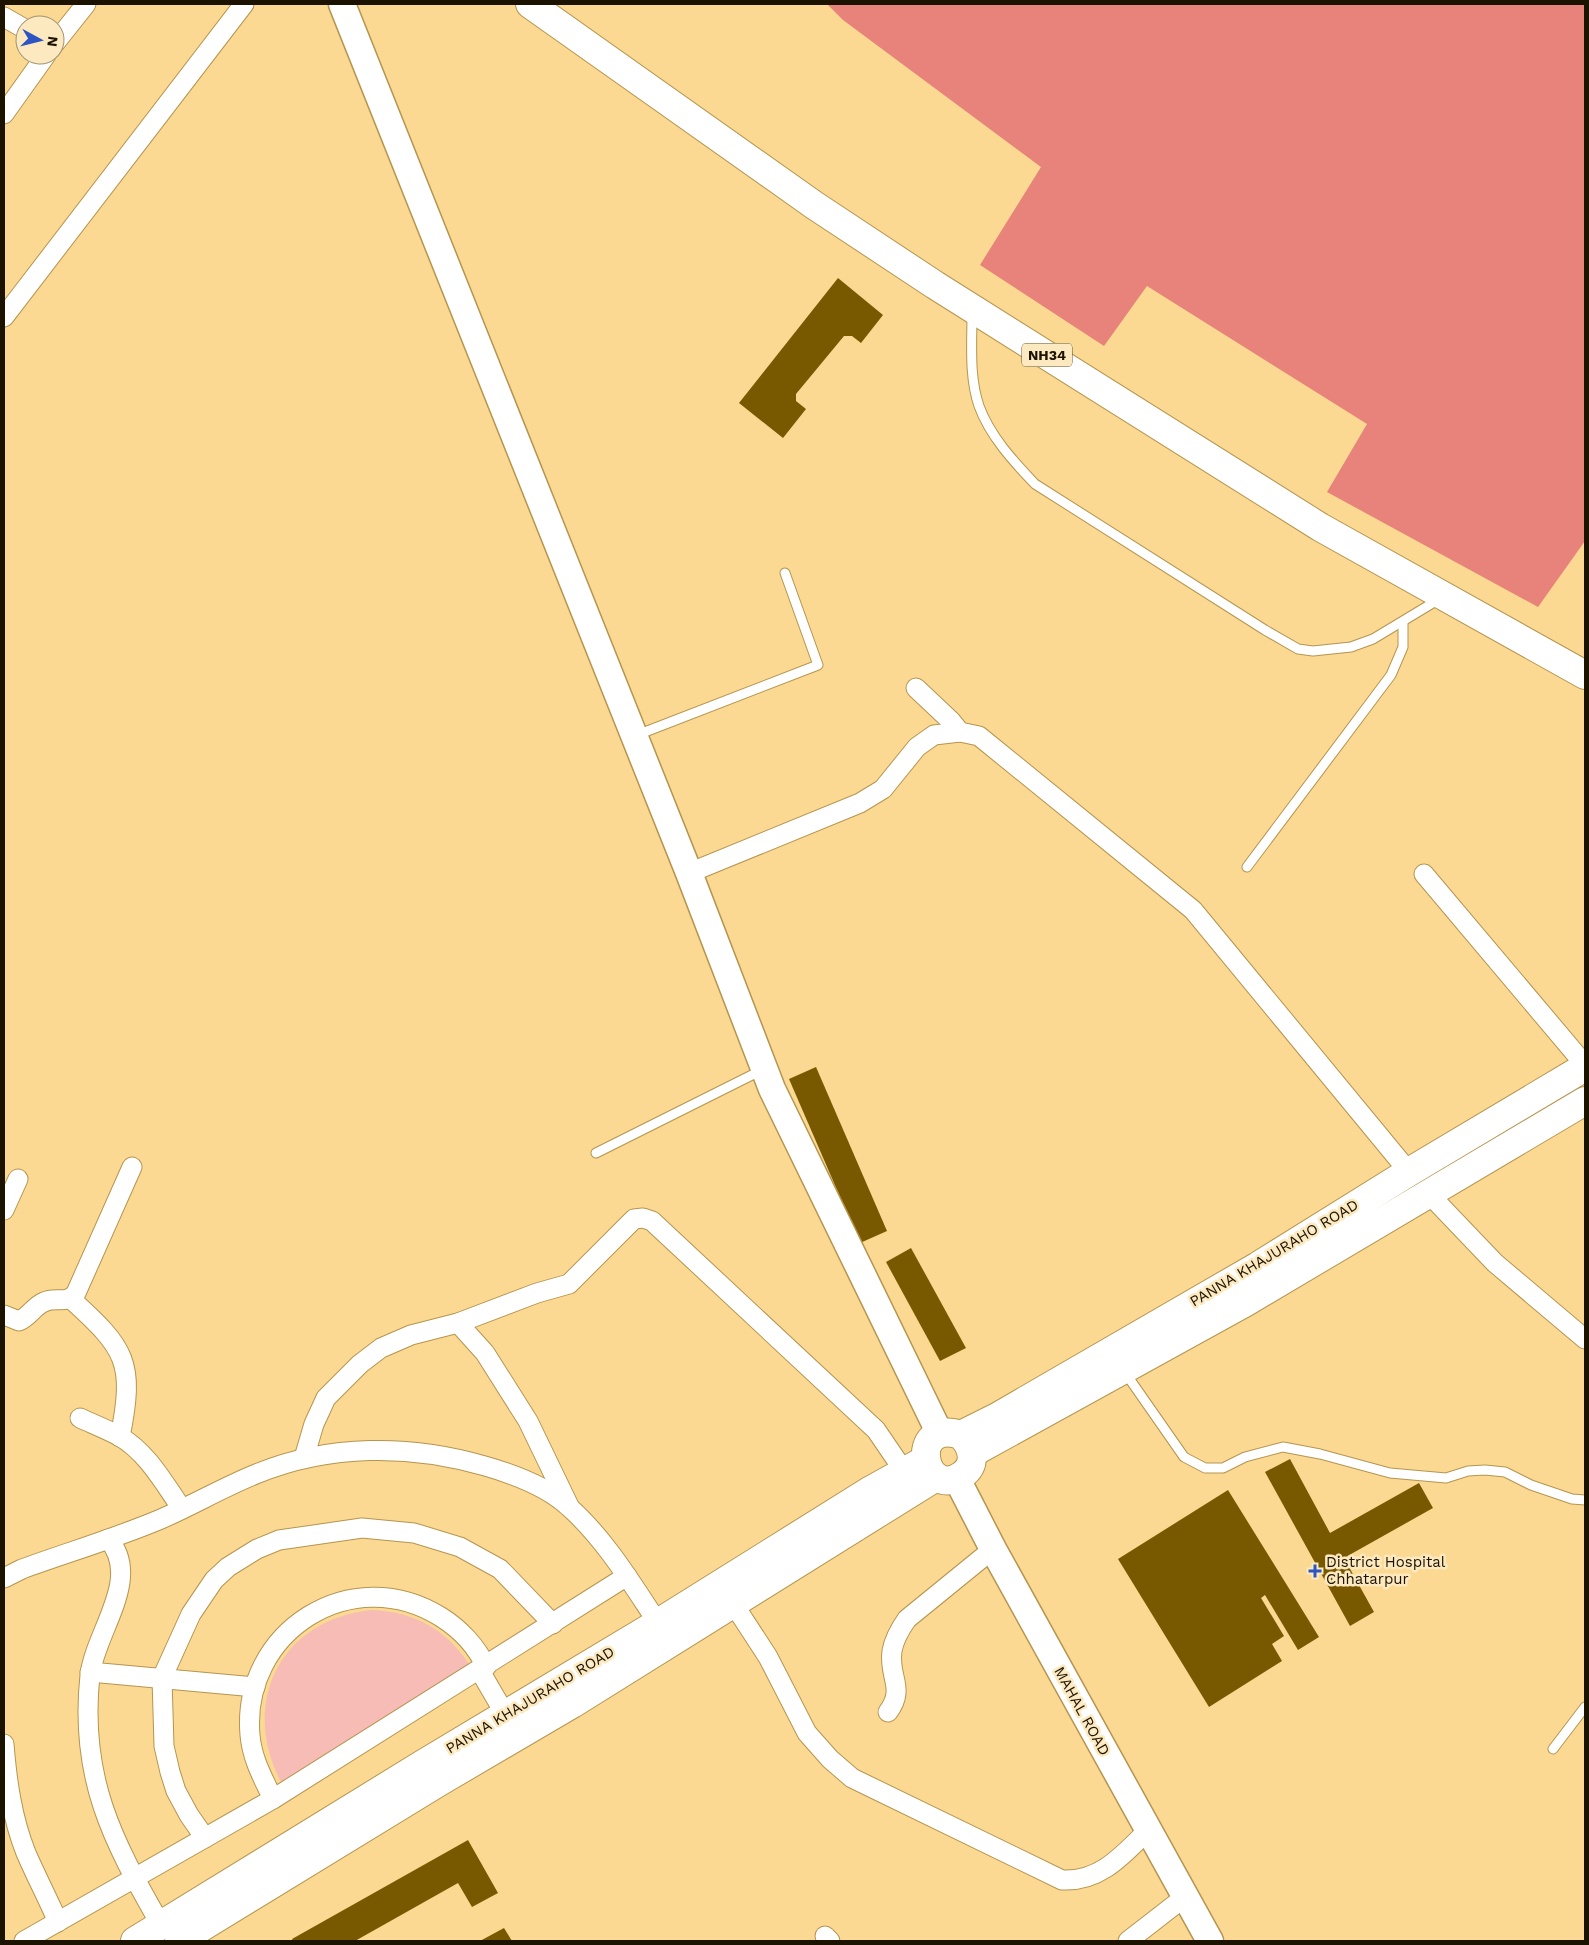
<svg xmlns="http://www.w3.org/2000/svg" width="1589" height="1945" viewBox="0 0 1589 1945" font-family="'Work Sans',sans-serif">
  <rect width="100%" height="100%" fill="#fbd992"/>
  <!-- green -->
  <path fill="#f7bcb6" d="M372,1610C416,1612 447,1630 471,1667L281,1782C239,1702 281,1619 372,1610Z"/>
  <!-- forest -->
  <polygon fill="#e7837a" points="827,4 1585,4 1585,541 1538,607 1327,492 1367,424 1147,286 1104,346 980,265 1041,167 843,20"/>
  <!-- building -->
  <g fill="#785900">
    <polygon points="838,278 883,315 861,343 852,336 844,336 796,394 796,401 806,409 783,438 739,403"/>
    <polygon points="816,1067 887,1231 860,1243 789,1079"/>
    <polygon points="911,1248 966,1348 940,1361 886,1262"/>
    <polygon points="1290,1459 1330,1533 1419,1483 1433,1508 1344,1558 1374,1612 1350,1626 1265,1472"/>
    <polygon points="1228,1490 1319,1637 1298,1650 1265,1595 1261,1598 1284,1636 1272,1644 1282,1661 1209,1707 1118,1559"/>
    <polygon points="468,1840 498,1893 472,1907 458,1883 355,1941 293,1941 292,1939"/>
    <polygon points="504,1928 512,1941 480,1941"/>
  </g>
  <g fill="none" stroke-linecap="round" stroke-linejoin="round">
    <!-- service casing -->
    <g stroke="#b5954f" stroke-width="11">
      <g id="service">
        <path d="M972,313C972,343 969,377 979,406C990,436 1013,461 1035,484L1265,630L1298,649L1313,651L1351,647L1373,639L1441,598"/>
        <polyline points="637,735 818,665 785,573"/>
        <polyline points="1247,867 1391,675 1403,647 1403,622"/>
        <polyline points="596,1153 762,1070"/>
        <polyline points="1124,1371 1184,1457 1205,1468 1223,1468 1245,1457 1283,1447 1320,1454 1390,1473 1446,1478 1468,1471 1485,1470 1505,1472 1531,1485 1572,1499 1585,1500"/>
        <polyline points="1553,1749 1585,1707"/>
      </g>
    </g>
    <!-- minor casing -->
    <g stroke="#b5954f" stroke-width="21">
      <g id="minor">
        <polyline points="4,17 25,29"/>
        <polyline points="55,43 86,4"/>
        <polyline points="4,114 46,55"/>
        <polyline points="4,317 244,4"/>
        <polyline points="916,688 951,721 960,732"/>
        <polyline points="689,873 860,803 883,789 917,747 934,735 960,732 979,736 1193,910 1409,1172"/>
        <polyline points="1424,874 1585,1065"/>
        <polyline points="1430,1195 1495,1263 1585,1339"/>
        <polyline points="4,1210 18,1179"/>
        <path d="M71,1299C126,1349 135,1362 120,1437"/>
        <path d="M4,1315L19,1321C29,1317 34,1306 44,1302C56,1296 66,1305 76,1293L132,1167"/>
        <polyline points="458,1323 485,1353 528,1421 569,1506"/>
        <path d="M80,1418C93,1424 106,1429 119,1436C147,1452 164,1483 182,1509"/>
        <polyline points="304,1458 314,1424 326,1398 360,1364 381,1348 411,1335 458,1323 537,1293 569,1284 634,1219 643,1218 652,1221 876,1430 904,1471"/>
        <path d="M108,1539C143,1578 95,1632 90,1675C79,1777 112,1840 161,1925"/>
        <path d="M4,1578L22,1569C69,1552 116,1538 161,1519C193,1505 224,1487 256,1474C329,1444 410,1444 485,1466C513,1474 548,1487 569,1507C605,1539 632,1584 658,1623"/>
        <path d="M727,1594L768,1657L807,1733L830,1759L852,1778L1062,1880C1100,1882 1123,1855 1148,1830"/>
        <polyline points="480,1671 505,1714"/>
        <polyline points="90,1672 255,1687"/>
        <path d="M888,1712C906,1688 888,1677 892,1651C894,1639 900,1629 907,1619L993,1549"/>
        <path d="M4,1744C7,1781 12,1818 26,1853C36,1876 48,1899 58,1922"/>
        <path d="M273,1799C263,1778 252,1759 250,1735C241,1631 352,1561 441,1617C460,1629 477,1647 486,1667"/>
        <polyline points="205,1838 189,1815 176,1791 170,1772 164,1746 162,1678 191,1614 214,1580 228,1567 257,1549 279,1540 362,1528 414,1533 460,1547 500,1569 553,1624"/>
        <polyline points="825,1936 830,1941"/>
        <polyline points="24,1941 273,1799 627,1576"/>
        <polyline points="1128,1941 1186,1896"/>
      </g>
    </g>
    <!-- secondary casing -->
    <g stroke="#b5954f" stroke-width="29">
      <g id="secondary">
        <polyline points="342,4 689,873 772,1089 940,1434"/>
        <polyline points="957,1479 993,1549 1210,1941"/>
      </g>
    </g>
    <!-- primary casing -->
    <g stroke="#b5954f" stroke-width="30">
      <g id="primary">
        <path d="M961,1435C972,1446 978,1464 962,1475C923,1502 906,1418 961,1435L997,1417L1258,1266L1409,1172L1585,1067"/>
        <polyline points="972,1453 1246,1302 1585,1101"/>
        <polyline points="135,1941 423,1764 658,1623 871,1490 925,1460"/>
        <polyline points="179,1941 439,1782 572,1704 936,1477"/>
      </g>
    </g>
    <!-- trunk casing -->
    <g stroke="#b5954f" stroke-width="30">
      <polyline id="trunk" points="530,4 814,205 935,285 1320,527 1585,675"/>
    </g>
    <!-- service -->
    <use href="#service" stroke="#fff" stroke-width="9"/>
    <!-- minor -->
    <use href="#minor" stroke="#fff" stroke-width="19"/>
    <!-- secondary -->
    <use href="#secondary" stroke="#fff" stroke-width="26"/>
    <!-- primary -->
    <use href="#primary" stroke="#fff" stroke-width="28"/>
    <!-- trunk -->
    <use href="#trunk" stroke="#fff" stroke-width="28"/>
  </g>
  <!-- markers -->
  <path fill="#2d54c3" stroke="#fce9bf" stroke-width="2" d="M1312.5 1563.5h5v5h5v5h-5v5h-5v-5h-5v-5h5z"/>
  <g text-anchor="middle" stroke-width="5" stroke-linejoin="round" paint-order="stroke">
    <!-- shield labels -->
    <rect fill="#fce9bf" stroke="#5f5239" stroke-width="1" x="1022" y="343.5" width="50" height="23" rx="4"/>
    <g font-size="14" font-weight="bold" fill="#1c1200">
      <text x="1047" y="360">NH34</text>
    </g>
    <!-- street labels -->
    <g font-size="15" fill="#1c1200" stroke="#fce9bf">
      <text transform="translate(1274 1253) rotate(-31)" y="5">PANNA KHAJURAHO ROAD</text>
      <text transform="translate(530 1700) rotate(-31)" y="5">PANNA KHAJURAHO ROAD</text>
      <text transform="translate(1082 1711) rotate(61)" y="5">MAHAL ROAD</text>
    </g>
    <!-- poi labels -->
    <g font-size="15" fill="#1c1200" stroke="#fce9bf" text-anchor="start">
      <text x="1326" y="1567">District Hospital<tspan x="1326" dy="17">Chhatarpur</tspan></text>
    </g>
  </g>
  <!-- border -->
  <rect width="1589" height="1945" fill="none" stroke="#1c1200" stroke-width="10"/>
  <!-- north arrow -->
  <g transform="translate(40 40) rotate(97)"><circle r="24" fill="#fce9bf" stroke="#a29373"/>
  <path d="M0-4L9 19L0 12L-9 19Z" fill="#2d54c3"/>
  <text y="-8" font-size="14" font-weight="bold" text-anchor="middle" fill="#1c1200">N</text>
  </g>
</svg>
